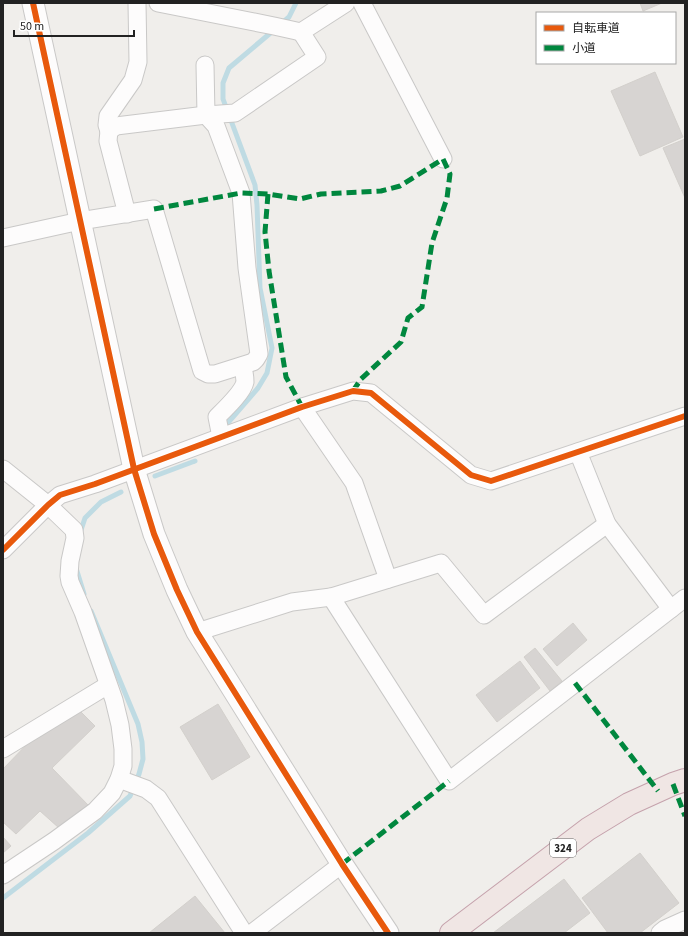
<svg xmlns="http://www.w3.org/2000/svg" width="688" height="936" viewBox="0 0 688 936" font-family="'Source Sans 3','Noto Sans JP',sans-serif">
  <rect width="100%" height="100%" fill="#f0eeeb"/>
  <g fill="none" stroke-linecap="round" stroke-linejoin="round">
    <!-- stream -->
    <g stroke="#bfdbe3" stroke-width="5">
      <polyline points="281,24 289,17 296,3"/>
      <polyline points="226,425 258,388 267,373 272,348 260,288 257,205 255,185 223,99 223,83 229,68 274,30"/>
      <polyline points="155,476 195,461"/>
      <polyline points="80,533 85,518 101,502 121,492"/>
      <polyline points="76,568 84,594"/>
      <polyline points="3,898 88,833 130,796 139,774 143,759 142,742 138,724 91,611"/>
    </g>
  </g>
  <!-- building -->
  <g fill="#d7d4d2" stroke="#d3d0cc">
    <polygon points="640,3 662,3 643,11"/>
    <polygon points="655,72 683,137 640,156 611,91"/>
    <polygon points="685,139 685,198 663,148"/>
    <polygon points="573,623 587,640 557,666 543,649"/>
    <polygon points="535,648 562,681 550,691 524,657"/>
    <polygon points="520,661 540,688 497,722 476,695"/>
    <polygon points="218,704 250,757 212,780 180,727"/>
    <polygon points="79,710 95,726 52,768 89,806 59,828 40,811 16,834 3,822 3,769 33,738"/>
    <polygon points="3,837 11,846 3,853"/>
    <polygon points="640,853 679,903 640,933 608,933 582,898"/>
    <polygon points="564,879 590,913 564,933 493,933"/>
    <polygon points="195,896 225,933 149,933"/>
  </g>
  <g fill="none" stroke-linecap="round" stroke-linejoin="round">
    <!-- minor casing -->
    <g stroke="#c9c8c7" stroke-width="19">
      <g id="minor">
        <polyline points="158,3 274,26 301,32 346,3"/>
        <polyline points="362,3 443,159"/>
        <polyline points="109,131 107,125 108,116 133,80 138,62 137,3"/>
        <polyline points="127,214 108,141 109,131 116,126 206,115 235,113 317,57 301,32"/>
        <polyline points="3,238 80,221 154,209 202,371 208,374 215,374 253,362 256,359 259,354 247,268 241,193 216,126 206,115 205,65"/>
        <polyline points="302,407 354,483 388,579"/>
        <path d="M221,437L217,417C225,409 243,392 245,382C245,376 244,371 242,366"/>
        <polyline points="578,452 607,524 671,609"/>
        <polyline points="3,469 48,505 74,530 75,538 70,561 69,576 70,582 83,612 114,700 120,725 123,749 123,766 119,779 112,793 95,811 54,841 3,875"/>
        <polyline points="3,550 48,505 60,495 95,484 302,407 353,391 371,393 471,475 491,481 685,416"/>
        <polyline points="331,597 449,781 685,598"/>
        <polyline points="197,632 292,602 331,597 441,563 484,615 607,524"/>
        <polyline points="3,749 108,685"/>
        <polyline points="119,779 146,789 158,798 244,933"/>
        <polyline points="252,933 342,864"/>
        <polyline points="660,933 665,929 685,920"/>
      </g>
    </g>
    <!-- tertiary casing -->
    <g stroke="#c9c8c7" stroke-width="23">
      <polyline id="tertiary" points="33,3 134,469 154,534 177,590 197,632 342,864 388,933"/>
    </g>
    <!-- trunk casing -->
    <g stroke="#c5a2ac" stroke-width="24">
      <polyline id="trunk" points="451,933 588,829 629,804 673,784 685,780"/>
    </g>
    <!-- minor -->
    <use href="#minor" stroke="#fdfcfc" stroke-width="17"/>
    <!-- tertiary -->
    <use href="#tertiary" stroke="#fdfcfc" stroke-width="21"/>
    <!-- trunk -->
    <use href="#trunk" stroke="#f0e6e4" stroke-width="22"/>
    <!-- quiet -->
    <g stroke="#00873e" stroke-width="5" stroke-dasharray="10 5" stroke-linecap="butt">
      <polyline points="268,194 265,232 269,271 286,377 302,407"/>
      <polyline points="154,209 241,193 268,194 300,199 321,194 381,191 400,186 443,159 450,174 447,198 432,243 422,307 408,318 401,342 361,379 353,391"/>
      <polyline points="575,683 658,791"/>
      <polyline points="673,784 685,816"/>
      <polyline points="342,864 449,781"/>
    </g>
    <!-- cycleway casing -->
    <g stroke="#fff" stroke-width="8">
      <g id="cycleway">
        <polyline points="33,3 134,469 154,534 177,590 197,632 342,864 388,933"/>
        <polyline points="3,550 48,505 60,495 95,484 302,407 353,391 371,393 471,475 491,481 685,416"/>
      </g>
    </g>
    <!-- cycleway -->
    <use href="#cycleway" stroke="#e8590c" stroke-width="6"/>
  </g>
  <g text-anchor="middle" stroke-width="4" stroke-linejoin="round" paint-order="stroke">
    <!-- shield labels -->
    <rect fill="#fff" stroke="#646464" stroke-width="1" x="550" y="839" width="26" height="18" rx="3"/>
    <g font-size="11" font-weight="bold" fill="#222">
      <text x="563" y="852">324</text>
    </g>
  </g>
  <!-- border -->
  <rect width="688" height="936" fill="none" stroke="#222222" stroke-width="8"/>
  <!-- legend -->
  <rect x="536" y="12" width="140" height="52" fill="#ffffff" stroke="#a7a7a7"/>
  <rect x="544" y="25" width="20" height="6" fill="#e8590c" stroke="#a7a7a7"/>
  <text x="572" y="32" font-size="12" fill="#222222">自転車道</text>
  <rect x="544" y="45" width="20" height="6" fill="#00873e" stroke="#a7a7a7"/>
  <text x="572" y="52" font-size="12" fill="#222222">小道</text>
  <!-- scale -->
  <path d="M14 30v6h120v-6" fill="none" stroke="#222222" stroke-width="2"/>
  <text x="20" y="30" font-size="12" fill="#222222" stroke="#ffffff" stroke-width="3" paint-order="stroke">50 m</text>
</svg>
